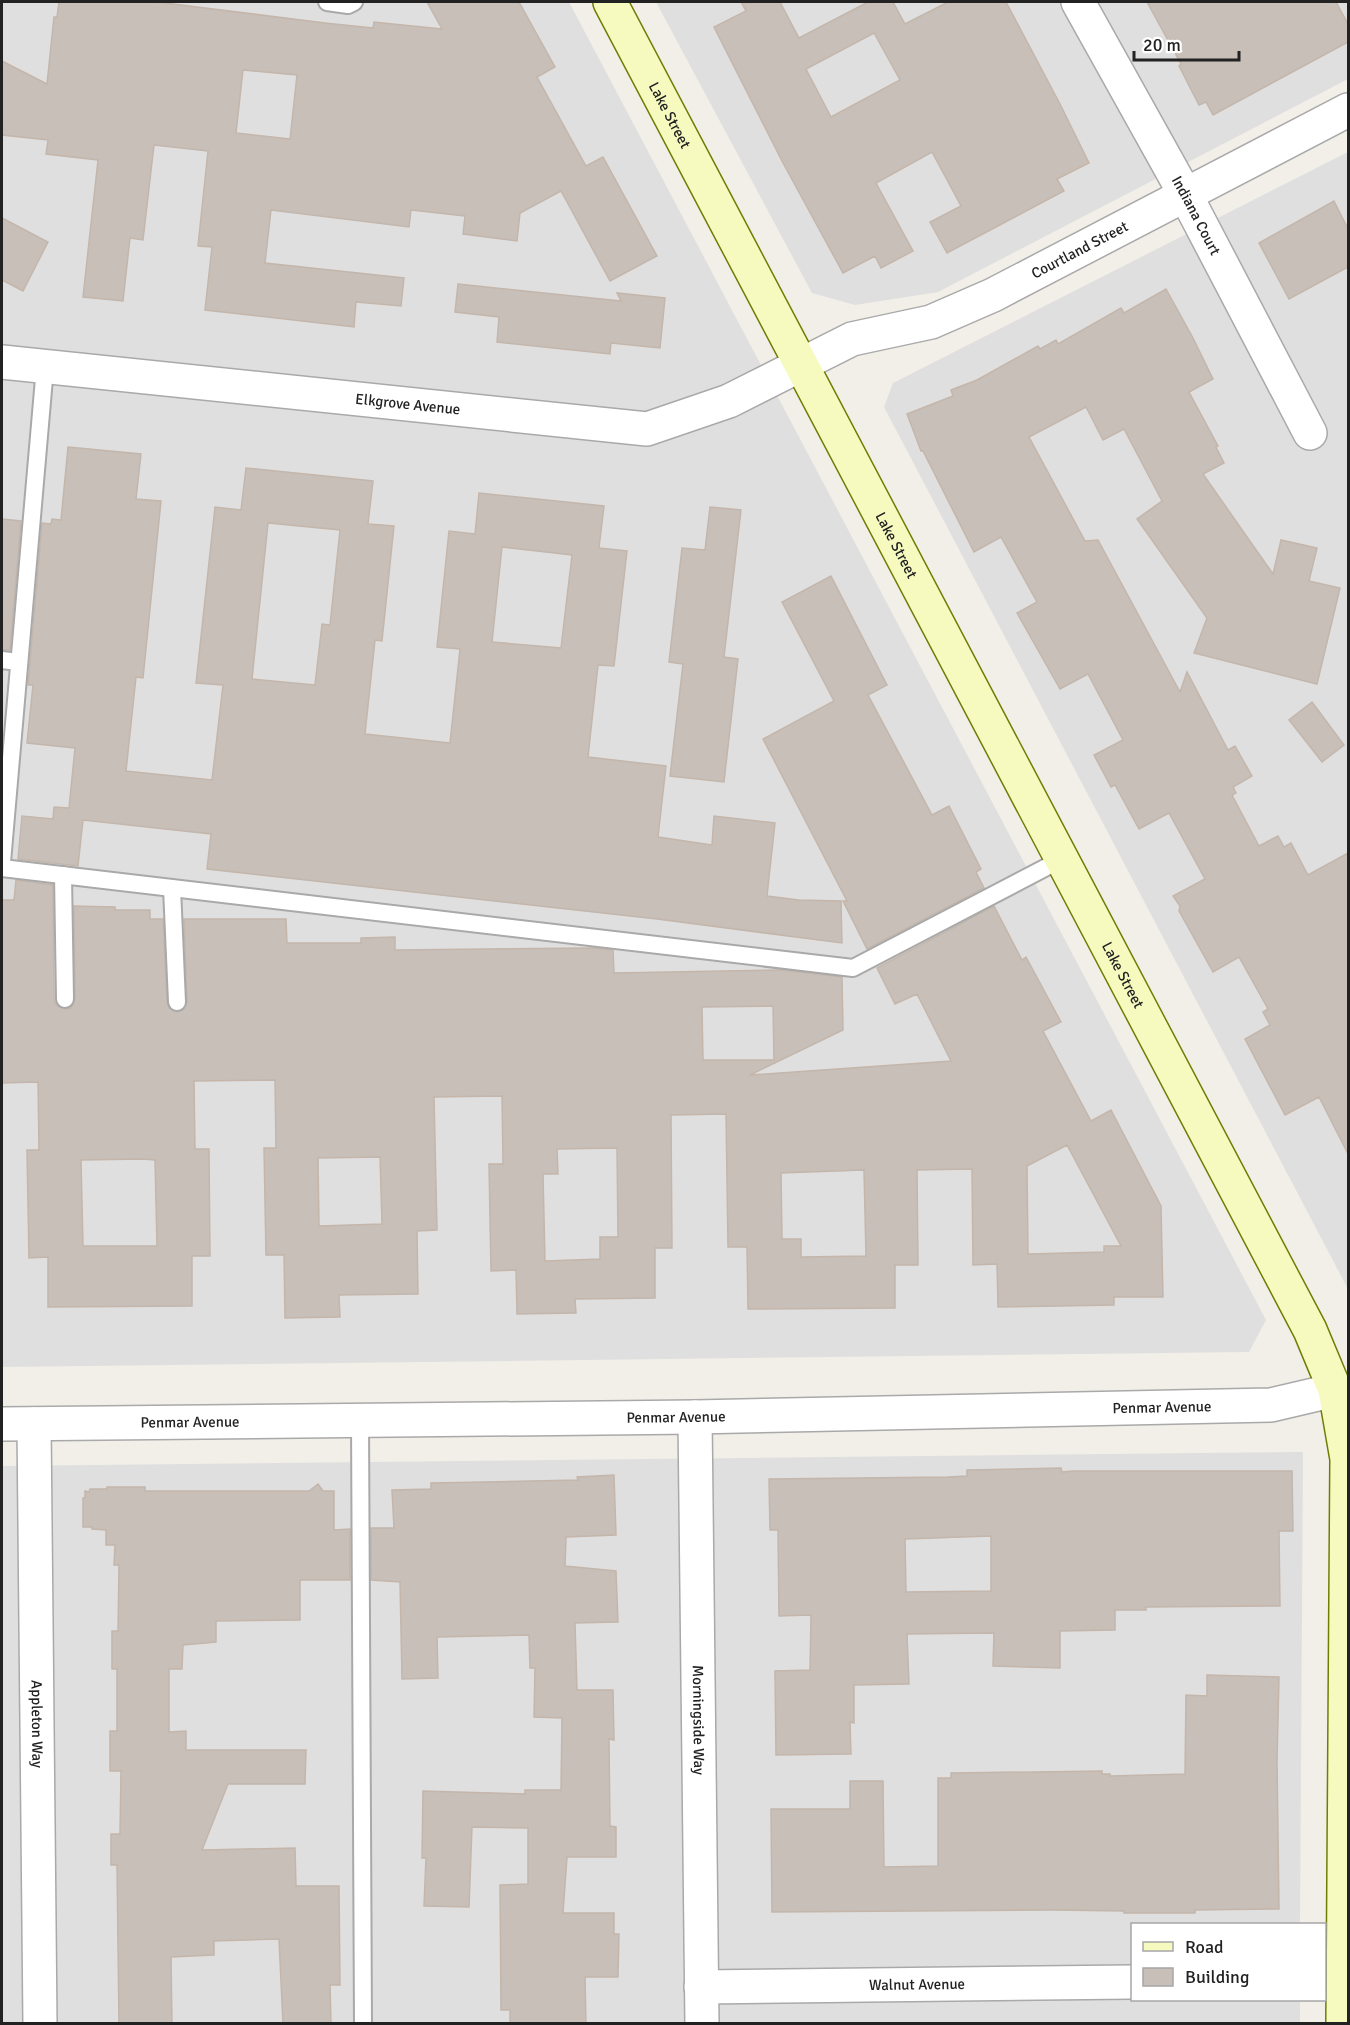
<svg xmlns="http://www.w3.org/2000/svg" width="1350" height="2025" viewBox="0 0 1350 2025" font-family="Signika,sans-serif">
  <rect width="100%" height="100%" fill="#f2efe9"/>
  <!-- residential -->
  <g fill="#e0dfdf">
    <polygon points="2,2 569,2 1266,1320 1249,1352 2,1367"/>
    <polygon points="656,2 1348,2 1348,79 938,292 855,305 812,293"/>
    <polygon points="1348,152 1348,1289 884,407 893,383"/>
    <polygon points="1303,1452 1300,1924 1132,1924 1132,2000 1300,2000 1300,2023 2,2023 2,1466"/>
  </g>
  <!-- building -->
  <g fill="#c7bfb8" stroke="#c4b6ab" stroke-width="1.5" fill-rule="evenodd">
    <path d="M59,2H157L325,23L373,28L374,22L442,29L427,2H519L555,67L537,77L586,166L603,157L657,256L610,281L561,191L520,213L517,241L463,234L465,216L411,210L409,227L271,210L265,263L404,278L401,306L356,302L354,327L205,310L212,247L198,246L208,151L154,145L143,240L130,238L123,301L83,297L98,160L46,154L48,140L2,135V61L47,84L54,17H57ZM243,70L297,75L290,139L236,133Z"/>
    <path d="M741,2H780L799,38L868,2H893L905,24L948,2H1006L1060,104L1089,163L1057,179L1064,191L947,253L930,222L961,206L932,152L876,183L913,251L881,268L875,256L843,273L783,163L714,27L746,11ZM874,33L900,80L831,117L806,69Z"/>
    <polygon points="1147,2 1336,2 1348,24 1348,42 1213,115 1206,102 1199,105 1179,66 1181,64"/>
    <polygon points="1334,201 1348,229 1348,267 1289,299 1259,243"/>
    <polygon points="2,218 48,242 23,291 2,280"/>
    <polygon points="458,284 621,301 617,293 665,298 660,348 611,343 610,354 497,342 499,317 455,312"/>
    <polygon points="1166,289 1193,338 1213,379 1189,392 1218,446 1216,447 1224,463 1203,474 1273,574 1281,540 1317,548 1309,581 1340,588 1317,684 1194,653 1207,618 1137,519 1162,501 1124,429 1103,440 1086,407 1029,437 1085,541 1098,540 1180,692 1187,672 1228,750 1235,746 1252,776 1233,787 1236,793 1232,795 1259,846 1278,836 1284,847 1291,843 1308,875 1348,853 1348,1154 1319,1097 1285,1115 1245,1039 1270,1025 1263,1012 1268,1009 1239,957 1213,972 1179,911 1180,906 1173,896 1205,879 1169,813 1139,829 1115,785 1111,787 1094,755 1123,740 1088,674 1060,689 1017,613 1037,602 1001,537 974,552 923,451 921,451 907,414 953,396 951,390 977,380 1038,346 1040,349 1056,340 1058,344 1121,308 1124,313"/>
    <path d="M68,447L141,454L136,499L161,501L143,678L136,677L126,771L212,780L223,685L196,683L215,507L241,510L246,468L373,481L368,524L394,526L382,641L375,640L365,734L450,743L460,649L437,647L449,531L475,534L479,493L604,506L599,548L627,551L614,666L598,665L588,757L666,766L658,837L712,845L714,816L775,823L767,896L799,900L841,901L842,943L657,919L207,869L211,834L83,820L78,866L18,859L22,816L53,819L54,807L69,808L75,748L27,743L33,685H28L42,523L51,524L52,519L61,520ZM268,523L340,530L330,625L322,624L315,685L252,679ZM502,547L572,555L561,648L492,642Z"/>
    <polygon points="710,507 741,510 724,657 738,659 724,782 670,776 683,664 669,662 682,548 705,550"/>
    <polygon points="2,519 21,521 10,650 2,650"/>
    <polygon points="831,576 887,685 868,695 932,815 949,806 981,869 976,872 984,888 867,949 843,901 847,901 763,739 834,701 782,602"/>
    <polygon points="1312,702 1344,745 1322,762 1289,720"/>
    <path d="M16,880L53,885L54,999L56,1005L65,1009L71,1008L75,999L74,906L115,907V910H150V919H163L167,1002L169,1008L177,1012L183,1010L187,1002L184,919H286L287,943H361V938L395,937V950L593,948L613,950L614,973L783,970L842,977L843,1030L750,1075L951,1061L917,994L895,1004L877,968L994,906L1022,960L1026,957L1061,1022L1043,1031L1091,1121L1111,1110L1161,1206L1163,1297H1114V1305L998,1307L997,1264L973,1265L972,1169L917,1170L918,1265H895V1308L748,1309L747,1247H728L726,1114L671,1115L672,1248H655V1298L575,1299L576,1313L517,1314L516,1270L491,1271L489,1164H503L502,1096L434,1097L437,1230L417,1231L418,1294L339,1295L340,1317L285,1318L284,1255H266L264,1148H276L275,1080L194,1081L195,1149H209L210,1256H192V1306L48,1307V1257L29,1258L27,1150H39L38,1082L2,1083V900H14ZM773,1006L774,1060H703L702,1007ZM1067,1145L1121,1246H1104V1252L1028,1254L1027,1166ZM617,1148L618,1237H600V1259L545,1261L543,1174H558L557,1149ZM380,1157L382,1224L319,1226L318,1158ZM143,1159L155,1160L157,1246H83L81,1160ZM864,1170L866,1256L801,1257V1239H782L781,1173Z"/>
    <path d="M1061,1468L1062,1472L1073,1471H1292L1293,1531H1279L1280,1606L1146,1607V1610H1115V1630L1060,1631V1668L993,1666L994,1633L907,1634L909,1684L854,1685V1723L850,1722L851,1754L776,1755L775,1671L810,1670L811,1615L779,1616L778,1530H770L769,1479L948,1477L967,1476V1470ZM991,1536V1591L906,1592L905,1539Z"/>
    <polygon points="614,1475 616,1535 566,1537 565,1566 616,1571 618,1622 575,1623 577,1690 613,1690 614,1740 609,1739 610,1826 616,1827 616,1857 567,1857 563,1913 614,1913 614,1934 619,1934 618,1977 585,1977 586,2024 510,2024 510,2010 501,2010 500,1885 528,1884 528,1828 472,1827 469,1907 424,1906 426,1858 422,1858 423,1791 525,1794 525,1790 561,1790 562,1718 534,1717 535,1668 530,1668 529,1635 437,1637 438,1678 402,1679 400,1582 371,1580 371,1528 394,1528 392,1490 431,1489 431,1483 578,1480 577,1477"/>
    <polygon points="318,1484 323,1491 334,1491 334,1530 350,1529 350,1580 300,1580 300,1620 216,1621 216,1642 183,1645 182,1669 169,1669 169,1732 186,1731 186,1750 306,1750 305,1784 228,1784 202,1850 295,1848 296,1886 339,1886 340,1985 330,1985 331,2024 283,2024 279,1939 214,1941 214,1955 171,1957 172,2024 119,2024 117,1865 111,1865 111,1834 120,1834 121,1771 110,1771 110,1731 117,1731 117,1669 112,1669 112,1631 118,1631 119,1565 114,1565 115,1545 106,1545 106,1530 92,1529 92,1527 83,1527 83,1498 85,1498 85,1491 89,1492 90,1489 107,1489 107,1487 145,1487 145,1491 309,1491"/>
    <polygon points="1207,1675 1279,1677 1277,1761 1279,1909 1195,1910 1195,1913 1124,1913 1124,1911 1052,1910 772,1912 771,1809 850,1809 850,1781 883,1781 884,1867 938,1866 938,1778 951,1778 951,1773 1102,1771 1102,1774 1110,1774 1110,1776 1185,1774 1186,1695 1207,1696"/>
  </g>
  <g fill="none" stroke-linecap="round" stroke-linejoin="round">
    <!-- lane casing -->
    <g stroke="#a9a9a9" stroke-width="20">
      <g id="lane">
        <polyline points="327,2 348,5 354,2"/>
        <polyline points="2,660 18,662"/>
        <polyline points="2,862 45,367"/>
        <polyline points="2,868 853,968 1062,859"/>
        <polyline points="63,875 65,999"/>
        <polyline points="172,888 177,1002"/>
        <polyline points="360,1421 363,2024"/>
      </g>
    </g>
    <!-- street casing -->
    <g stroke="#a9a9a9" stroke-width="36">
      <g id="street">
        <path id="s1" d="M1078,2L1185,194L1310,433"/>
        <path id="s2" d="M2,362L647,429L729,401L852,339L931,322L993,295L1348,110"/>
        <path id="s3" d="M695,1417L702,2024"/>
        <path id="s4" d="M2,1424L695,1417L1271,1405L1335,1390"/>
        <path id="s5" d="M34,1424L40,2024"/>
        <path id="s6" d="M701,1987L1132,1982"/>
      </g>
    </g>
    <!-- secondary casing -->
    <g stroke="#707d05" stroke-width="36">
      <g id="secondary">
        <path id="s7" d="M610,2L1310,1330L1335,1390L1347,1459L1343,2024"/>
      </g>
    </g>
    <!-- lane -->
    <use href="#lane" stroke="#fff" stroke-width="16"/>
    <!-- street -->
    <use href="#street" stroke="#fff" stroke-width="33"/>
    <!-- secondary -->
    <use href="#secondary" stroke="#f7fabf" stroke-width="33"/>
  </g>
  <g text-anchor="middle" stroke-width="5" stroke-linejoin="round" paint-order="stroke">
    <!-- street labels -->
    <g font-size="15" fill="#222" stroke="#fff">
      <text dy="5" stroke="none"><textPath href="#s7" startOffset="128">Lake Street</textPath></text>
      <text dy="5" stroke="none"><textPath href="#s1" startOffset="244">Indiana Court</textPath></text>
      <text dy="5" stroke="none"><textPath href="#s2" startOffset="1119">Courtland Street</textPath></text>
      <text dy="5" stroke="none"><textPath href="#s2" startOffset="408">Elkgrove Avenue</textPath></text>
      <text dy="5" stroke="none"><textPath href="#s7" startOffset="614">Lake Street</textPath></text>
      <text dy="5" stroke="none"><textPath href="#s7" startOffset="1100">Lake Street</textPath></text>
      <text dy="5" stroke="none"><textPath href="#s4" startOffset="1160">Penmar Avenue</textPath></text>
      <text dy="5" stroke="none"><textPath href="#s4" startOffset="674">Penmar Avenue</textPath></text>
      <text dy="5" stroke="none"><textPath href="#s4" startOffset="188">Penmar Avenue</textPath></text>
      <text dy="5" stroke="none"><textPath href="#s3" startOffset="303">Morningside Way</textPath></text>
      <text dy="5" stroke="none"><textPath href="#s5" startOffset="300">Appleton Way</textPath></text>
      <text dy="5" stroke="none"><textPath href="#s6" startOffset="216">Walnut Avenue</textPath></text>
    </g>
  </g>
  <!-- border -->
  <rect width="1350" height="2025" fill="none" stroke="#222222" stroke-width="6"/>
  <!-- legend -->
  <rect x="1131" y="1923" width="195" height="78" fill="#ffffff" stroke="#a7a7a7" stroke-width="1.5"/>
  <rect x="1143" y="1942" width="30" height="9" fill="#f7fabf" stroke="#a7a7a7" stroke-width="1.5"/>
  <text x="1185" y="1953" font-size="18" fill="#222222">Road</text>
  <rect x="1143" y="1968" width="30" height="18" fill="#c7bfb8" stroke="#a7a7a7" stroke-width="1.5"/>
  <text x="1185" y="1983" font-size="18" fill="#222222">Building</text>
  <!-- scale -->
  <path d="M1134 51v9h105v-9" fill="none" stroke="#222222" stroke-width="3"/>
  <text x="1143" y="51" font-size="18" fill="#222222" stroke="#ffffff" stroke-width="4.5" paint-order="stroke">20 m</text>
</svg>
